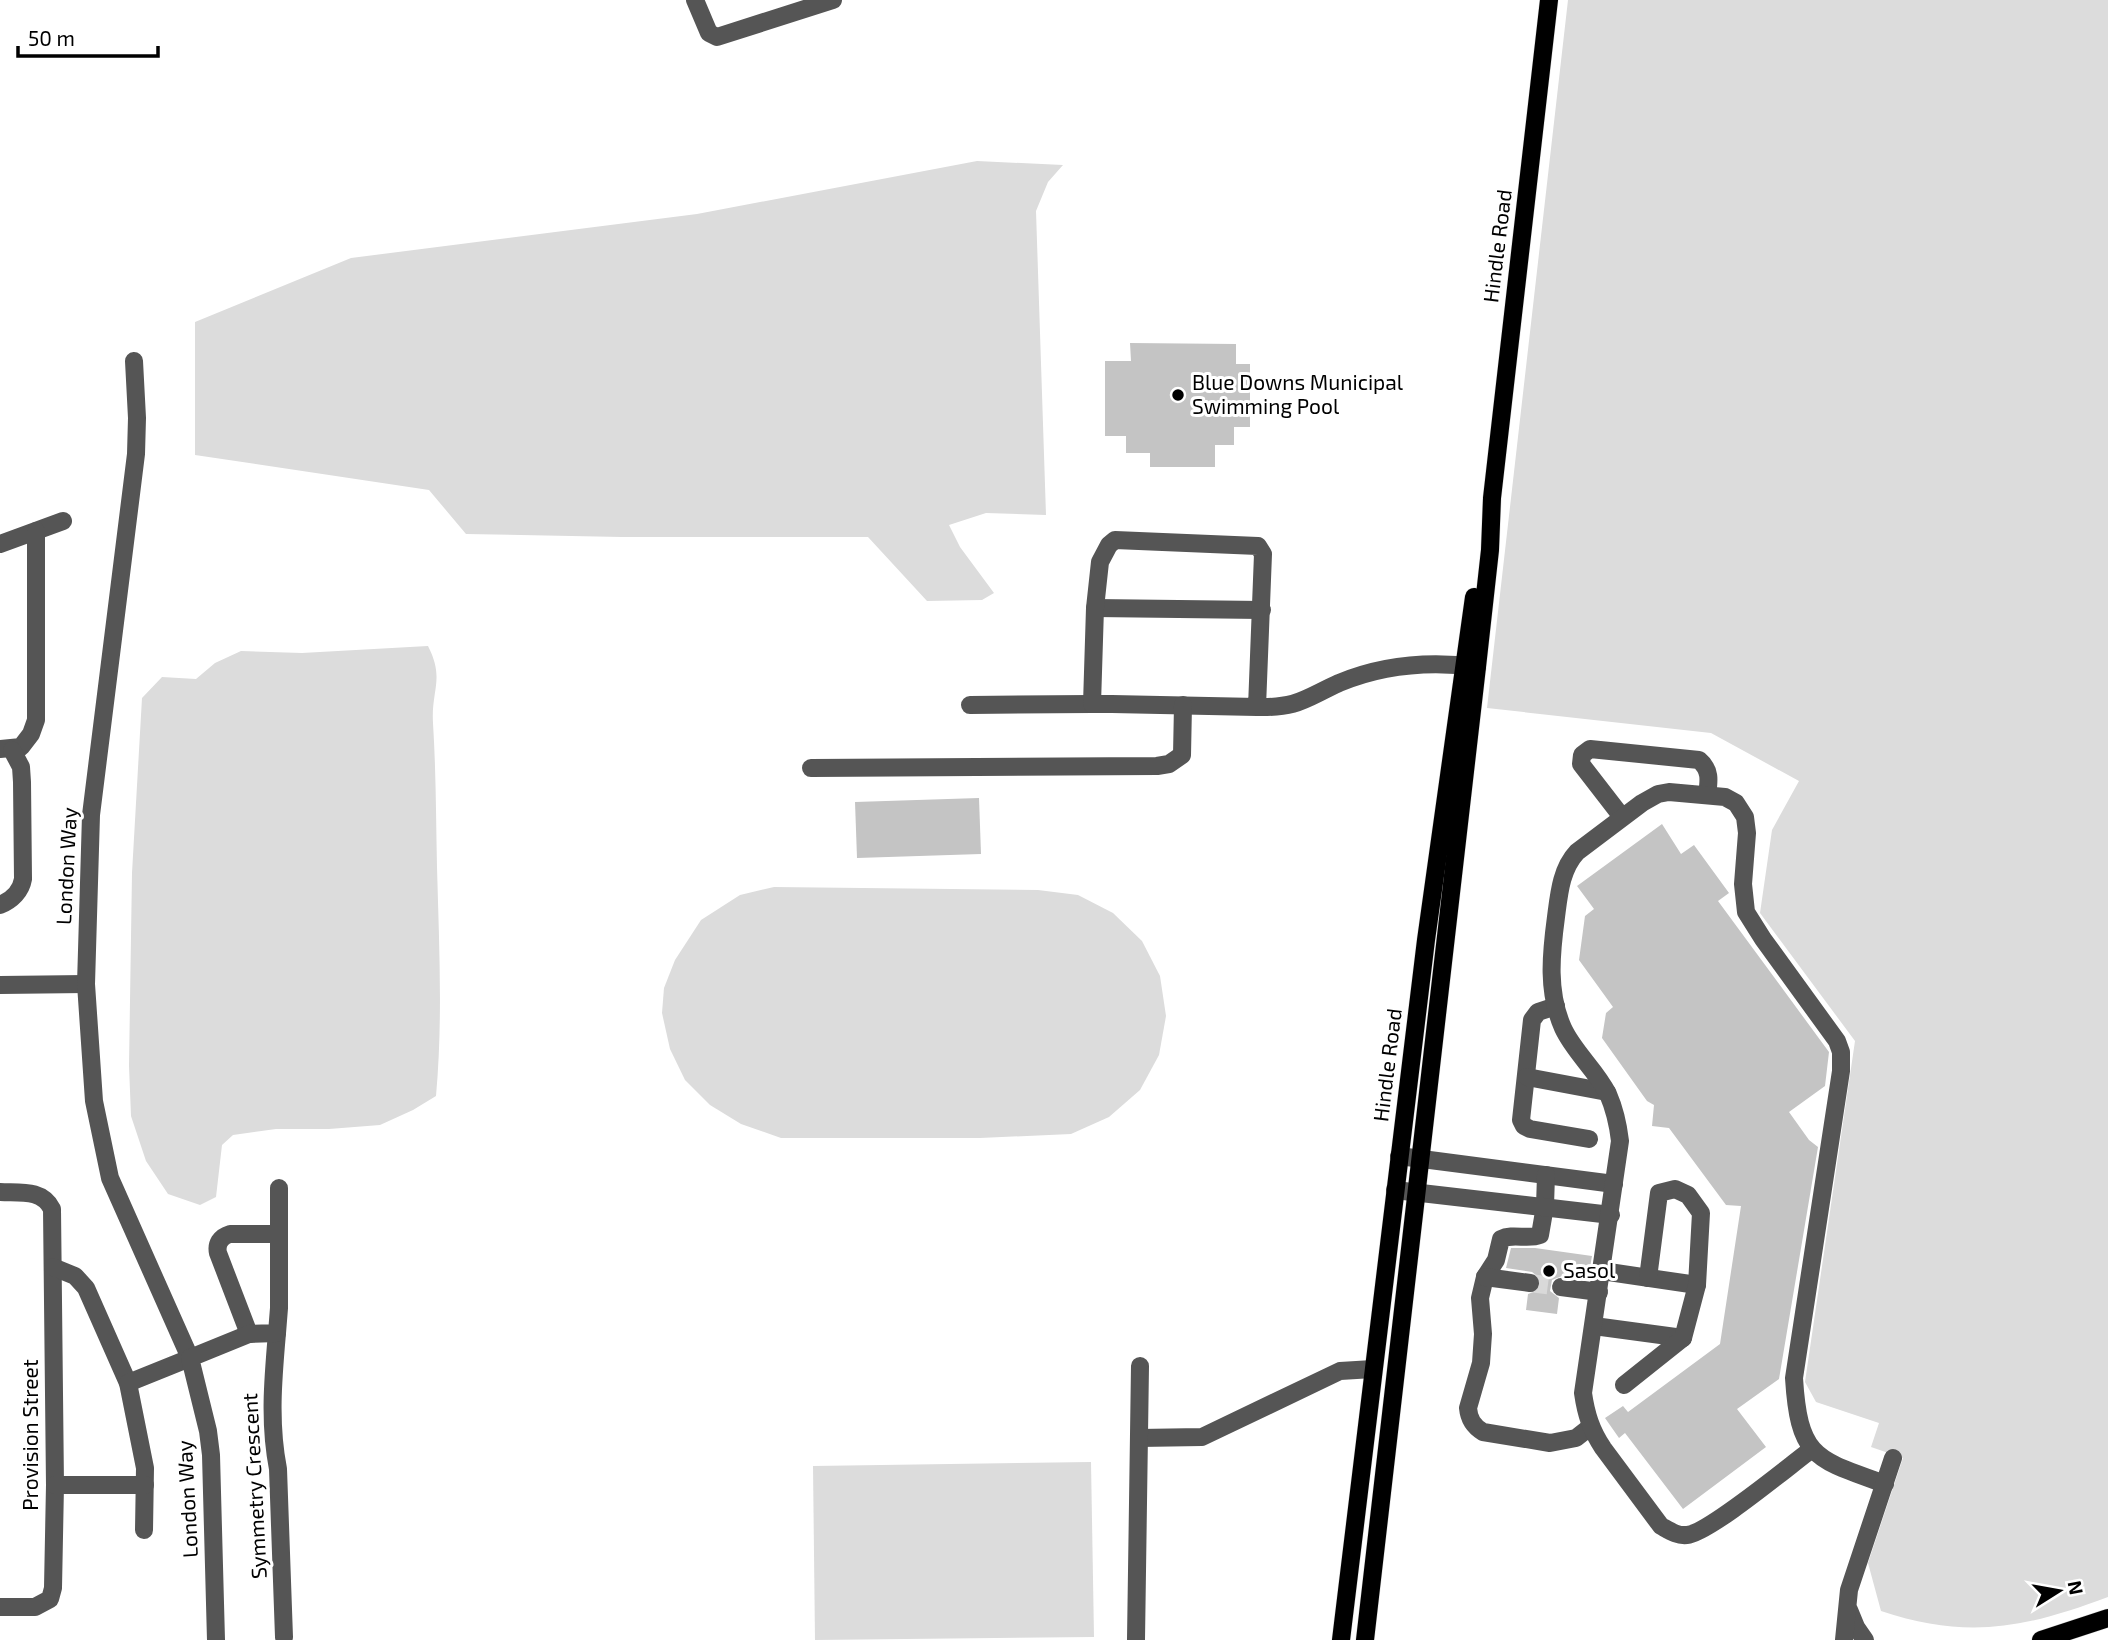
<svg xmlns="http://www.w3.org/2000/svg" width="2108" height="1640" viewBox="0 0 2108 1640" font-family="'Exo 2',sans-serif">
  <rect width="100%" height="100%" fill="#fff"/>
  <!-- green -->
  <g fill="#dcdcdc">
    <path d="M1568,0H2108V1597C2025,1628 1968,1640 1881,1611L1868,1563L1903,1458L1871,1447L1879,1423L1816,1402L1805,1382L1855,1041L1760,913L1772,830L1799,781L1711,733L1487,708Z"/>
    <polygon points="977,161 1063,165 1048,182 1036,211 1046,515 986,513 949,525 960,547 994,593 982,600 927,601 868,537 622,537 466,534 429,490 195,455 195,322 351,258 697,214"/>
    <path d="M428,646C445,679 431,690 433,723C436,771 436,819 437,867C439,943 443,1019 436,1096L413,1110L380,1125L329,1129H276L233,1135L222,1145L216,1197L200,1205L168,1194L146,1161L131,1116L129,1066L132,873L142,698L162,677L196,679L215,663L241,651L302,653Z"/>
    <polygon points="774,887 1038,890 1078,895 1113,913 1142,941 1160,976 1166,1016 1159,1055 1140,1090 1109,1117 1071,1134 980,1138 781,1138 741,1124 710,1105 685,1080 670,1049 662,1013 664,988 675,960 701,920 740,895"/>
    <polygon points="1091,1462 1094,1637 815,1640 813,1466"/>
  </g>
  <!-- building -->
  <g fill="#c4c4c4">
    <polygon points="1130,343 1236,344 1236,364 1250,364 1250,427 1234,427 1234,445 1215,445 1215,467 1150,467 1150,453 1126,453 1126,436 1105,436 1105,361 1131,361"/>
    <polygon points="979,798 981,854 857,858 855,802"/>
    <polygon points="1662,824 1681,854 1694,845 1729,893 1718,901 1829,1052 1825,1086 1789,1112 1809,1140 1818,1147 1779,1379 1737,1409 1766,1447 1683,1509 1625,1433 1619,1438 1605,1418 1623,1406 1628,1412 1720,1344 1741,1206 1726,1205 1669,1128 1652,1126 1654,1105 1647,1101 1602,1038 1606,1013 1613,1007 1579,960 1585,916 1594,909 1577,886"/>
    <polygon points="1511,1248 1535,1248 1592,1256 1588,1279 1562,1276 1552,1280 1550,1291 1559,1298 1557,1314 1526,1310 1528,1294 1539,1290 1541,1279 1532,1272 1506,1268"/>
  </g>
  <g fill="none" stroke-linecap="round" stroke-linejoin="round">
    <!-- minor-tunnel -->
    <polyline stroke="#d9d9d9" stroke-width="18" stroke-dasharray="18 9" stroke-linecap="butt" points="1530,1283 1561,1287"/>
    <!-- major casing -->
    <g stroke="#dbdbdb" stroke-width="19">
      <g id="major">
        <polyline points="1341,1640 1426,940 1474,597"/>
        <polyline points="1365,1640 1477,667 1490,550 1492,498 1549,0"/>
        <polyline points="2041,1640 2108,1618"/>
      </g>
    </g>
    <!-- minor -->
    <g stroke="#555" stroke-width="18">
      <polyline points="695,0 709,33 717,37 833,0"/>
      <polyline points="0,544 63,521"/>
      <polyline points="1095,608 1262,610"/>
      <polyline points="970,705 1092,704"/>
      <path d="M1257,707L1263,554L1258,546L1115,540L1109,545L1100,562L1095,608L1092,704H1112L1257,707C1298,708 1304,699 1339,683C1382,665 1431,661 1477,667"/>
      <polyline points="0,749 21,747 31,734 36,720 36,531"/>
      <polyline points="811,768 1157,766 1169,764 1182,755 1183,705"/>
      <path d="M1622,817L1581,764L1582,755L1590,749L1699,760C1711,770 1709,781 1707,795"/>
      <path d="M0,905C12,900 21,891 23,879L22,782L21,767L12,750"/>
      <polyline points="0,985 86,984"/>
      <polyline points="1556,1006 1538,1012 1532,1020 1521,1120 1524,1126 1530,1129 1589,1139"/>
      <polyline points="1527,1077 1607,1092"/>
      <polyline points="1399,1156 1614,1184"/>
      <path d="M1546,1175L1545,1206L1540,1235C1528,1240 1513,1233 1501,1239L1496,1260L1485,1277L1480,1298L1483,1334L1481,1363L1468,1408C1469,1419 1473,1426 1483,1432L1550,1443L1576,1438L1590,1427"/>
      <polyline points="1395,1190 1611,1215"/>
      <path d="M0,1192C20,1193 42,1189 52,1209L55,1485L53,1588L50,1599L35,1607H0"/>
      <polyline points="53,1267 75,1276 86,1288 128,1383 145,1468 144,1530"/>
      <polyline points="1602,1271 1697,1285"/>
      <polyline points="1485,1277 1530,1283"/>
      <polyline points="1561,1287 1599,1292"/>
      <polyline points="1594,1326 1683,1338"/>
      <path d="M277,1333C273,1379 269,1423 278,1469L284,1637"/>
      <path d="M249,1334L218,1253C216,1244 220,1237 230,1234H279"/>
      <polyline points="128,1383 190,1358 110,1178 94,1101 86,984 91,815 136,454 137,418 134,361"/>
      <polyline points="1624,1385 1683,1338 1697,1285 1701,1213 1688,1195 1675,1189 1659,1193 1648,1278"/>
      <polyline points="1139,1438 1202,1437 1340,1371 1373,1369"/>
      <path d="M1812,1449C1789,1466 1709,1533 1687,1535C1677,1536 1670,1531 1661,1526L1603,1448C1591,1430 1586,1414 1583,1393L1620,1141C1618,1124 1615,1110 1608,1094C1596,1070 1574,1052 1563,1028C1547,992 1551,954 1556,917C1559,894 1561,869 1577,852L1642,803L1658,794L1669,792L1725,797L1736,803L1745,817L1747,833L1743,884L1746,912L1763,939L1837,1041L1841,1052V1071L1794,1378C1799,1458 1815,1459 1885,1484"/>
      <polyline points="55,1485 145,1485"/>
      <polyline points="1849,1610 1856,1627 1865,1640"/>
      <polyline points="216,1640 211,1455 208,1431 190,1358 249,1334 277,1333 279,1308 279,1188"/>
      <polyline points="1136,1640 1140,1366"/>
      <polyline points="1844,1640 1849,1590 1893,1458"/>
    </g>
    <!-- major -->
    <use href="#major" stroke="#000" stroke-width="18"/>
  </g>
  <!-- markers -->
  <g fill="#000" stroke="#fff" stroke-width="2.5">
    <circle cx="1178" cy="395" r="7"/>
    <circle cx="1549" cy="1271" r="7"/>
  </g>
  <g text-anchor="middle" stroke-width="6" stroke-linejoin="round" paint-order="stroke">
    <!-- street labels -->
    <g font-size="21" fill="#000" stroke="#fff">
      <text transform="translate(1498 246) rotate(-83)" y="7">Hindle Road</text>
      <text transform="translate(67 866) rotate(-87)" y="7">London Way</text>
      <text transform="translate(1388 1065) rotate(-83)" y="7">Hindle Road</text>
      <text transform="translate(31 1435) rotate(-90)" y="7">Provision Street</text>
      <text transform="translate(255 1486) rotate(-93)" y="7">Symmetry Crescent</text>
      <text transform="translate(188 1499) rotate(-93)" y="7">London Way</text>
    </g>
    <!-- poi labels -->
    <g font-size="21" fill="#000" stroke="#fff" text-anchor="start">
      <text x="1192" y="390">Blue Downs Municipal<tspan x="1192" dy="24">Swimming Pool</tspan></text>
      <text x="1563" y="1278">Sasol</text>
    </g>
  </g>
  <!-- north arrow -->
  <g transform="translate(2059 1591) rotate(79)" stroke="#ffffff" stroke-width="5" paint-order="stroke">
  <path d="M0-5L12 26L0 18L-12 26Z" fill="#000000"/>
  <text y="-10" font-size="19" font-weight="bold" text-anchor="middle" fill="#000000">N</text>
  </g>
  <!-- scale -->
  <path d="M18 46v10h140v-10" fill="none" stroke="#000000" stroke-width="3.5"/>
  <text x="28" y="46" font-size="21" fill="#000000" stroke="#ffffff" stroke-width="5" paint-order="stroke">50 m</text>
</svg>
